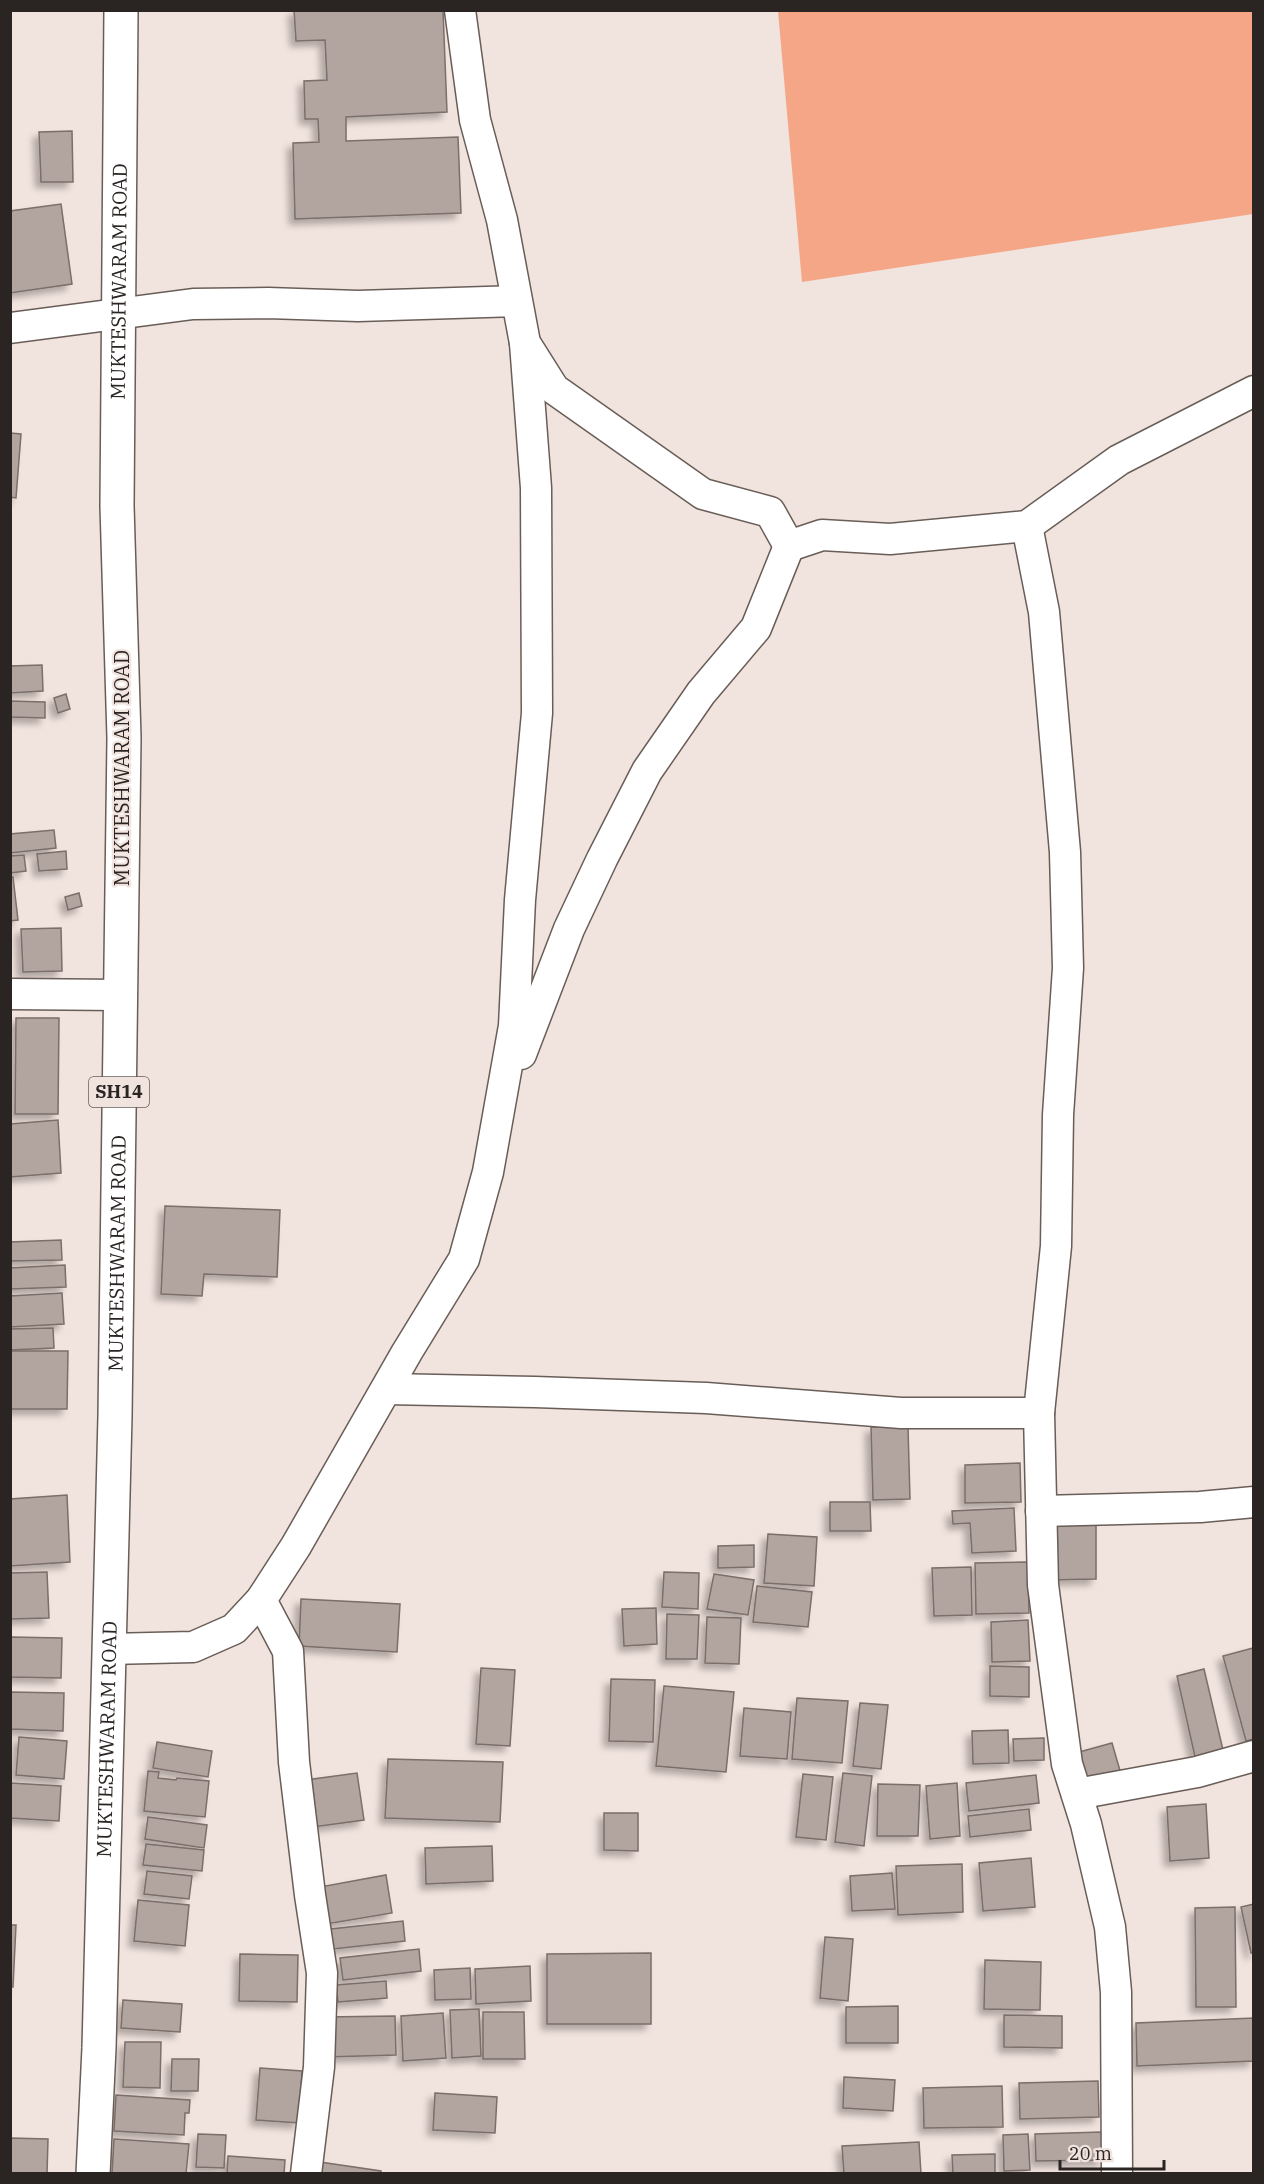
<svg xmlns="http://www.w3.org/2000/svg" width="1264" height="2184" viewBox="0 0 1264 2184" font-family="'IBM Plex Serif',serif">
  <defs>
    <filter id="shadow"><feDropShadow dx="-5.5" dy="5.5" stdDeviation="3" flood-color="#0004"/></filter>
  </defs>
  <rect width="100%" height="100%" fill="#f1e3dd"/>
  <!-- water -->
  <polygon fill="#f4a686" points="778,11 1252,11 1253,214 802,282"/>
  <!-- building -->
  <g fill="#b2a49f" stroke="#7b6e69" stroke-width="1.5" filter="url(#shadow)">
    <polygon points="294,10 443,10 447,112 346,117 346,141 458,137 461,213 295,219 293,143 319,142 318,119 305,119 304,81 327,80 325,40 296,41"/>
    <polygon points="72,131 73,182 41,182 39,132"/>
    <polygon points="61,204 72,284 10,293 10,211"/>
    <polygon points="10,433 21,434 16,498 10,497"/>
    <polygon points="42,665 43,691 10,693 10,666"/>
    <polygon points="66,694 70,709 58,713 54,698"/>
    <polygon points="10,701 45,702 45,718 10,717"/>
    <polygon points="54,830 56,848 10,853 10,834"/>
    <polygon points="66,851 67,869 39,871 37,854"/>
    <polygon points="24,855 26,871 10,873 10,856"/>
    <polygon points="10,877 13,877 18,920 10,921"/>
    <polygon points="79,893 82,906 68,910 65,897"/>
    <polygon points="61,928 62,971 23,972 21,929"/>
    <polygon points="16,1018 59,1018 58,1114 15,1114"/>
    <polygon points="58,1120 61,1173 10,1177 10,1124"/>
    <polygon points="165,1206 280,1210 277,1277 204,1274 202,1296 161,1294"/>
    <polygon points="61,1240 62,1260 10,1261 10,1242"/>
    <polygon points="65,1265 66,1287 10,1289 10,1268"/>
    <polygon points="62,1293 64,1324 10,1327 10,1296"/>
    <polygon points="53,1328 54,1348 10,1350 10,1329"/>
    <polygon points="10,1351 68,1351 67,1409 10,1409"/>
    <polygon points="871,1427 908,1427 910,1499 873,1500"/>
    <polygon points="1020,1463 1021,1502 965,1503 965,1465"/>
    <polygon points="67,1495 70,1562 10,1566 10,1499"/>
    <polygon points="830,1502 870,1502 871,1531 830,1531"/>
    <polygon points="1014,1508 1016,1551 972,1553 970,1523 953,1524 952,1511"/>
    <polygon points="1048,1524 1096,1524 1096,1579 1048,1580"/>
    <polygon points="768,1534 817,1537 814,1586 764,1583"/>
    <polygon points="754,1545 754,1567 718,1568 718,1546"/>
    <polygon points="1028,1562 1029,1613 976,1614 975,1563"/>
    <polygon points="971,1567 972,1615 934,1616 932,1568"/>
    <polygon points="47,1572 49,1618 10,1619 10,1573"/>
    <polygon points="664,1572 699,1573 698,1609 662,1607"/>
    <polygon points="714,1574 754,1580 748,1615 707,1609"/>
    <polygon points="757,1586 812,1592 808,1627 753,1622"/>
    <polygon points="301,1599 400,1604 397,1652 299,1646"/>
    <polygon points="656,1608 657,1644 624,1646 622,1609"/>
    <polygon points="667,1614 699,1615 697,1659 666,1659"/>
    <polygon points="707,1617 741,1618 739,1664 705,1663"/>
    <polygon points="1028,1620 1030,1661 992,1662 991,1622"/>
    <polygon points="10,1637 62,1638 61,1678 10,1677"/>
    <polygon points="1253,1648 1254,1739 1246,1741 1223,1656"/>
    <polygon points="990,1666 1029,1667 1029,1697 990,1696"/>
    <polygon points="481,1668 515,1670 510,1746 476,1744"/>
    <polygon points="1204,1669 1223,1750 1195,1757 1177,1676"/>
    <polygon points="611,1679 655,1680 653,1742 609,1741"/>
    <polygon points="664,1686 734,1692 726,1772 656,1766"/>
    <polygon points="10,1692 64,1693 63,1731 10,1729"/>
    <polygon points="797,1698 848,1701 842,1763 792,1759"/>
    <polygon points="860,1703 888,1705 881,1769 853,1766"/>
    <polygon points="744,1708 791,1712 787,1759 740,1756"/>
    <polygon points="1008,1730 1009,1763 973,1764 972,1731"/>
    <polygon points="19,1737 67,1741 64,1779 16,1775"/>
    <polygon points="1044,1738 1044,1760 1014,1761 1013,1739"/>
    <polygon points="157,1742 212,1751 208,1777 153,1768"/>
    <polygon points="1112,1743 1121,1774 1081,1785 1072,1754"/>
    <polygon points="388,1759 503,1762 500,1822 385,1818"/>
    <polygon points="148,1771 159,1772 158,1778 176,1780 177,1778 209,1781 205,1817 144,1811"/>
    <polygon points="357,1773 364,1820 313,1827 306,1780"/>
    <polygon points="843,1773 872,1776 864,1846 835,1842"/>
    <polygon points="803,1774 833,1777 826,1840 796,1837"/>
    <polygon points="1036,1775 1039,1803 969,1811 966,1783"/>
    <polygon points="10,1783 61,1786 59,1821 10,1818"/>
    <polygon points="957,1783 960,1836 930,1839 926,1786"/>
    <polygon points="878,1784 920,1785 918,1836 877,1836"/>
    <polygon points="1206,1804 1209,1858 1170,1861 1167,1807"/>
    <polygon points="1029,1809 1031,1830 970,1837 968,1816"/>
    <polygon points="604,1813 638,1813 638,1851 604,1850"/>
    <polygon points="148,1817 207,1825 204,1848 145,1839"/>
    <polygon points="146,1844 204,1850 202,1871 143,1865"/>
    <polygon points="492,1846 493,1881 426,1884 425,1848"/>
    <polygon points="1031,1858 1035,1907 983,1911 979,1863"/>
    <polygon points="962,1864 963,1912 898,1915 896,1866"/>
    <polygon points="147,1871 192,1876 189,1899 144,1894"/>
    <polygon points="892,1873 895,1909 852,1911 850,1876"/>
    <polygon points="386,1875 392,1913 326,1924 320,1887"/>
    <polygon points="138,1900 189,1905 185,1946 134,1941"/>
    <polygon points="1254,1904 1254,1953 1251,1953 1241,1907"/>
    <polygon points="1235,1907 1236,2007 1196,2007 1195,1908"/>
    <polygon points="403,1921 405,1941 333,1949 331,1929"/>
    <polygon points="10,1925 16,1925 13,1987 10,1987"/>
    <polygon points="825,1937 853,1939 848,2001 820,1998"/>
    <polygon points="419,1949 421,1971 343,1980 340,1958"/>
    <polygon points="651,1953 651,2024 547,2024 547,1954"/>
    <polygon points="240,1954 298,1955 297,2002 239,2001"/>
    <polygon points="985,1960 1041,1962 1040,2010 984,2009"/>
    <polygon points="530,1966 531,2001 476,2004 475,1969"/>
    <polygon points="470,1968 471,1999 435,2000 434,1970"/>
    <polygon points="386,1981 387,1998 338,2002 336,1985"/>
    <polygon points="123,2000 182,2004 180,2032 121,2028"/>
    <polygon points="898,2006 898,2043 846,2043 846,2007"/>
    <polygon points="479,2009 481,2056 452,2058 450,2010"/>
    <polygon points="483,2012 524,2012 525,2059 483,2059"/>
    <polygon points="443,2013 446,2058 403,2061 401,2016"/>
    <polygon points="1004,2015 1062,2016 1062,2048 1004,2047"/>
    <polygon points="395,2016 396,2055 325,2057 324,2017"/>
    <polygon points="1254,2018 1254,2061 1137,2066 1136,2023"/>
    <polygon points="125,2042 161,2042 160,2088 123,2087"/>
    <polygon points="172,2059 199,2059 198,2091 171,2091"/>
    <polygon points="260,2068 302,2071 299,2123 256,2120"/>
    <polygon points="844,2077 895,2080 893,2111 843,2108"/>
    <polygon points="1098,2081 1099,2117 1020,2119 1019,2083"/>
    <polygon points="1002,2086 1003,2127 924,2128 923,2088"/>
    <polygon points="435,2093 497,2097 495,2133 433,2130"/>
    <polygon points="116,2095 190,2100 189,2113 185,2113 184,2135 114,2131"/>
    <polygon points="1102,2132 1103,2160 1036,2161 1035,2134"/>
    <polygon points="198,2134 226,2135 224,2168 196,2167"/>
    <polygon points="1028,2134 1030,2170 1004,2171 1003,2135"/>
    <polygon points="10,2138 48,2139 47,2174 10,2174"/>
    <polygon points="114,2139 189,2144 186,2174 112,2174"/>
    <polygon points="919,2142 921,2174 844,2174 842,2146"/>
    <polygon points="995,2154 995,2174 953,2174 952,2155"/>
    <polygon points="228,2156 285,2160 284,2174 227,2174"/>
    <polygon points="313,2161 381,2171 381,2174 311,2174"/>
  </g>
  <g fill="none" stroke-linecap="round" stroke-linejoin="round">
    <!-- minor casing -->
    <g stroke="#695d58" stroke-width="33">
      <g id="minor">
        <polyline points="460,10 475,120 502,220 525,343 554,389 703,494 770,512 789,546 822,535 890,539 1027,526 1119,460 1254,391"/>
        <polyline points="10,328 193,304 268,303 358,306 516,301"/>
        <polyline points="1027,526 1044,612 1065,852 1068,968 1058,1115 1056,1246 1039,1413 1043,1585 1067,1764 1086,1824 1110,1927 1116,1992 1117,2174"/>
        <polyline points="10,994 120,995"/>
        <polyline points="521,1054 569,929 602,859 647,771 701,693 756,628 789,546"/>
        <polyline points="387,1389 535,1392 706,1398 901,1413 1039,1413"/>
        <polyline points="1041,1511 1200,1507 1254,1502"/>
        <polyline points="261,1600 288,1651 294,1762 310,1895 322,1973 319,2067 306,2174"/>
        <polyline points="109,1649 193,1647 234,1629 261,1600 296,1546 407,1352 464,1259 488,1172 514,1026 520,900 537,713 536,488 525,343"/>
        <polyline points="1077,1794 1197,1772 1254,1756"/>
      </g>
    </g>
    <!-- primary casing -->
    <g stroke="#695d58" stroke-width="36">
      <g id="primary">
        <path id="s1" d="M93,2174L99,2048L115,1416L124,738L117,506L121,10"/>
      </g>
    </g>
    <!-- minor -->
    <use href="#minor" stroke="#fff" stroke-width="30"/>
    <!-- primary -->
    <use href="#primary" stroke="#fff" stroke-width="33"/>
  </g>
  <g text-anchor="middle" stroke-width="4.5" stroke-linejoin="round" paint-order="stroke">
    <!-- shield labels -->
    <rect fill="#f1e3dd" stroke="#665e5b" stroke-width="1.5" x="89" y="1077" width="60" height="30" rx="4.5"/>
    <g font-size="18" font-weight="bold" fill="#2a2523">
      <text x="119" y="1098">SH14</text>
    </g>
    <!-- street labels -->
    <g font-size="20" fill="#2a2523" stroke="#f1e3dd">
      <text dy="7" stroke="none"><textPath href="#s1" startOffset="1893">MUKTESHWARAM ROAD</textPath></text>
      <text transform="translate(122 768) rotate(-90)" y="7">MUKTESHWARAM ROAD</text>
      <text dy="7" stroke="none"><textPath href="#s1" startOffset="921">MUKTESHWARAM ROAD</textPath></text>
      <text dy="7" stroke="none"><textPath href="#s1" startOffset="435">MUKTESHWARAM ROAD</textPath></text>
    </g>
  </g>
  <!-- border -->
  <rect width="1264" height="2184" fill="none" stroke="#2a2523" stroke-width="24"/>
  <!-- scale -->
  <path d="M1060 2160v9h104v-9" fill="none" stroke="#2a2523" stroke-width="3"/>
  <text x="1069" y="2160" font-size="18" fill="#2a2523" stroke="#f1e3dd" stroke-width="4.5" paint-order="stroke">20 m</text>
</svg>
